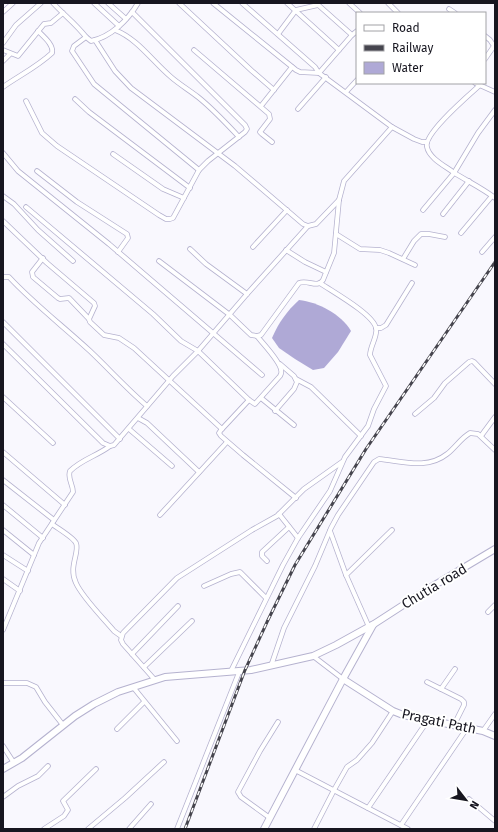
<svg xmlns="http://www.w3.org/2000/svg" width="498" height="832" viewBox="0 0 498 832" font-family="'Fira Sans',sans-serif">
  <rect width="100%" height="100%" fill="#f9f8fe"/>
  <!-- water -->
  <path fill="#afa9d6" d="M299,300C318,302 341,314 351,331L338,352L324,368L313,370L295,359L279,348L272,338C279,322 287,311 299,300Z"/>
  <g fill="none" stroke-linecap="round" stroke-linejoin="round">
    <!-- street casing -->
    <g stroke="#b5b2cf" stroke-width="5.5">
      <g id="street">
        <path d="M53,3C64,15 76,24 86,37"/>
        <polyline points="94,3 119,26"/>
        <polyline points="108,3 126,19"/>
        <path d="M138,3C128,20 111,37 91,41L86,37L74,46L72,51L94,84L199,170"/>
        <polyline points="179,3 252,71 274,90"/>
        <polyline points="213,3 296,70 300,72 319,73 392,127 414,139 422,142 427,142"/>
        <polyline points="242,3 315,67 319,73 352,35"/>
        <polyline points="287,3 339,50"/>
        <polyline points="316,3 352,35 357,31"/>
        <polyline points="349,3 360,13"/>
        <polyline points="388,3 398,13"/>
        <polyline points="449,9 455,13"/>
        <polyline points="3,12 13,3"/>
        <path d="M115,30C138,39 152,61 171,77C179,84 189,90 198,97C213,109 226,123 239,137"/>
        <polyline points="278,34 296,10 318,5"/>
        <polyline points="485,36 490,40 494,46 485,59"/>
        <polyline points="95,40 115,71 131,88 235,166 303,224 308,226 316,224 339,200"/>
        <polyline points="3,43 16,25 41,3"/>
        <polyline points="3,50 18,56 44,24 51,23 63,13"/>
        <polyline points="194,50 269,114 270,119 260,132 262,134 272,142"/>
        <polyline points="3,61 10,54"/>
        <polyline points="475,83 495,92"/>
        <path d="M480,85C469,95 423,134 427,147C429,158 445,166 453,172C467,181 482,188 495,198"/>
        <path d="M3,87C20,75 37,67 52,53C54,45 44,37 38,31"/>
        <polyline points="346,92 357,80"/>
        <polyline points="75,99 89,112 190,188"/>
        <polyline points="26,101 42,133 57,146 159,215 166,219 170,219 173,218 199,170 208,161 245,132 247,129 245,125 132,12"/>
        <polyline points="261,106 292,67"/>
        <polyline points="298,109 326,77"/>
        <polyline points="3,153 18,171 109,244 262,375"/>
        <polyline points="113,154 163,189 184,198"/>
        <polyline points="37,171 77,202 127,234 128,238 118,252"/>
        <polyline points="3,196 14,204 38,230 73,261"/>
        <path d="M26,207L153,314L181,341L198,351L249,400L255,404L280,376C281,374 282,373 281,370C280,361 263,344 257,336"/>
        <polyline points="423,210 454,173 478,133 495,110"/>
        <polyline points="443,214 469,181"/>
        <polyline points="3,221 47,263 94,303 95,306 89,319 90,322 104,335 119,338 134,348 222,429"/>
        <polyline points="461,233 492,196"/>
        <polyline points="336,234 360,249 380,250 389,253 415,265"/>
        <polyline points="253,247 287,210"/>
        <polyline points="190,249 206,264 247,294"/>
        <polyline points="286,250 305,262 326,272"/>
        <polyline points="482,252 495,237"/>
        <polyline points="43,258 32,272 33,277 58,298 60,299 69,298 89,319"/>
        <polyline points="403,259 414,241 421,234 429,234 445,237"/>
        <path d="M159,261L230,315L251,335L257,336L261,335L299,283C308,279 317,289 323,280L334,253L339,200L344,181L392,127"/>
        <path d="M3,277H9C34,304 63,326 90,351C109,369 127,389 147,406"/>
        <polyline points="3,322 120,439"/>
        <polyline points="376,328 381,328 386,325 412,283"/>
        <polyline points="3,344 103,443 110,446 114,445 173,376 198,351 247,294 308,226"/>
        <polyline points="296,379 311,387 361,436"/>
        <polyline points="3,397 53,443"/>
        <polyline points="261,398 294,425"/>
        <polyline points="249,400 221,430 219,433 221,436 243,455 296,498"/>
        <polyline points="275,411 294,389 297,382 294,376 280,364"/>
        <polyline points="415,414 434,398 445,383 469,362 472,361 474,362 495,384"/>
        <polyline points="138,418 147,423 199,472"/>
        <polyline points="129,429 172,466"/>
        <polyline points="481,436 495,417"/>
        <polyline points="3,452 65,505"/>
        <polyline points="3,480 54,520"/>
        <polyline points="3,505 43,538"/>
        <polyline points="279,514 298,538"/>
        <polyline points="160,515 227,442"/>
        <path d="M52,524C57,528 73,537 76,543C80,552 68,567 76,583C82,597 104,619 114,631L121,636"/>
        <polyline points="3,530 34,555"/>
        <polyline points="330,531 346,575 369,627"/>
        <polyline points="3,555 28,571"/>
        <polyline points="267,561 262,556 262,552 289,527"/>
        <polyline points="346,575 392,530"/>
        <polyline points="3,579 20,591"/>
        <polyline points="204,586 231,574 240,572 266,598"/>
        <polyline points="488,612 495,605"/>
        <path d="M3,630L39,543L73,492C73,484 67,478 70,471C82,459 97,456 110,446"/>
        <polyline points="132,654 178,606"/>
        <polyline points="313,656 343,679"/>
        <path d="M271,666L284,628L315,566L331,528L338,515L374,462L379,459C402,461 427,470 447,454C455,448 461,438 470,433L478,434L495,450"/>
        <polyline points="144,667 192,621"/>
        <path d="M231,671L283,565L298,538L330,491L345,457L368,426L374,409L386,386L370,355C370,346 378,336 376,328C373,314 333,292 320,283"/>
        <polyline points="155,680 123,644 121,640 123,633 177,578 252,530 277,516 304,489 342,462"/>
        <polyline points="427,682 461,699 464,702 464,705 454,725"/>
        <polyline points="3,683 27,683 36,687 45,702 63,725"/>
        <polyline points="133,687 177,741"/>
        <polyline points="441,689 455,669"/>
        <polyline points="117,729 144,702"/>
        <polyline points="483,731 495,714"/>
        <polyline points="3,746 14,763"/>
        <polyline points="295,770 408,829"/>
        <polyline points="3,797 18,786 38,776 48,766"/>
        <polyline points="469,799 495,821"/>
        <polyline points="368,808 428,720"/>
        <polyline points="270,818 241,797 238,792 260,751 278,722"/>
        <polyline points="401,825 467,728"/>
        <polyline points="44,829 64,816 68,810 63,801 96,769"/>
        <polyline points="88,829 125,798 164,762"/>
        <polyline points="129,829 151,804"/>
        <polyline points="177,829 240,670"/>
        <polyline points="314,829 334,790 347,767 357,760 372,743 393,711"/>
      </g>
    </g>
    <!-- secondary casing -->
    <g stroke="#b5b2cf" stroke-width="8">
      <g id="secondary">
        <polyline points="343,679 393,711 403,715 483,731 495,736"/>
        <polyline points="3,769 22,758 75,716 94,704 118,692 165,677 251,670 313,656 336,645 374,624 428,589 495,549"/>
        <polyline points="264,829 343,679 373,625"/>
      </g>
    </g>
    <!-- street -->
    <use href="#street" stroke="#fff" stroke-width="4"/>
    <!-- secondary -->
    <use href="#secondary" stroke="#fff" stroke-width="6"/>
    <!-- rail casing -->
    <g stroke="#46454e" stroke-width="3">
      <polyline id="rail" points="185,829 245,670 267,622 295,565 366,449 495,262"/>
    </g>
    <!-- rail -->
    <use href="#rail" stroke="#fff" stroke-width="1.5" stroke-dasharray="4.5" stroke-linecap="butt"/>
  </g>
  <g text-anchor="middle" stroke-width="4" stroke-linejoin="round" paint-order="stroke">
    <!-- street labels -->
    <g font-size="14" fill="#171620" stroke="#fff">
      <text transform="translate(434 586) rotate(-31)" y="5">Chutia road</text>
      <text transform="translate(439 721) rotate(12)" y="5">Pragati Path</text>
    </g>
  </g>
  <!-- border -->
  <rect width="498" height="832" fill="none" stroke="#171620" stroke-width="8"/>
  <!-- legend -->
  <rect x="356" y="12" width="130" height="72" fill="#ffffff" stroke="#a2a2a6"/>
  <rect x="364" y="25" width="20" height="6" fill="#ffffff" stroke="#a2a2a6"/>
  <text x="392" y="32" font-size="12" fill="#171620">Road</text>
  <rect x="364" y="45" width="20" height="6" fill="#46454e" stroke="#a2a2a6"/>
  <text x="392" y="52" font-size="12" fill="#171620">Railway</text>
  <rect x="364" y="62" width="20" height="12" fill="#afa9d6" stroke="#a2a2a6"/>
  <text x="392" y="72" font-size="12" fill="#171620">Water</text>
  <!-- north arrow -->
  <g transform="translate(466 800) rotate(121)" stroke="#ffffff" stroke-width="3" paint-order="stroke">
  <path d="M0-3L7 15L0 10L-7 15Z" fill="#171620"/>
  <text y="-6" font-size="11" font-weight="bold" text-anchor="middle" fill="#171620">N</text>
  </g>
</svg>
